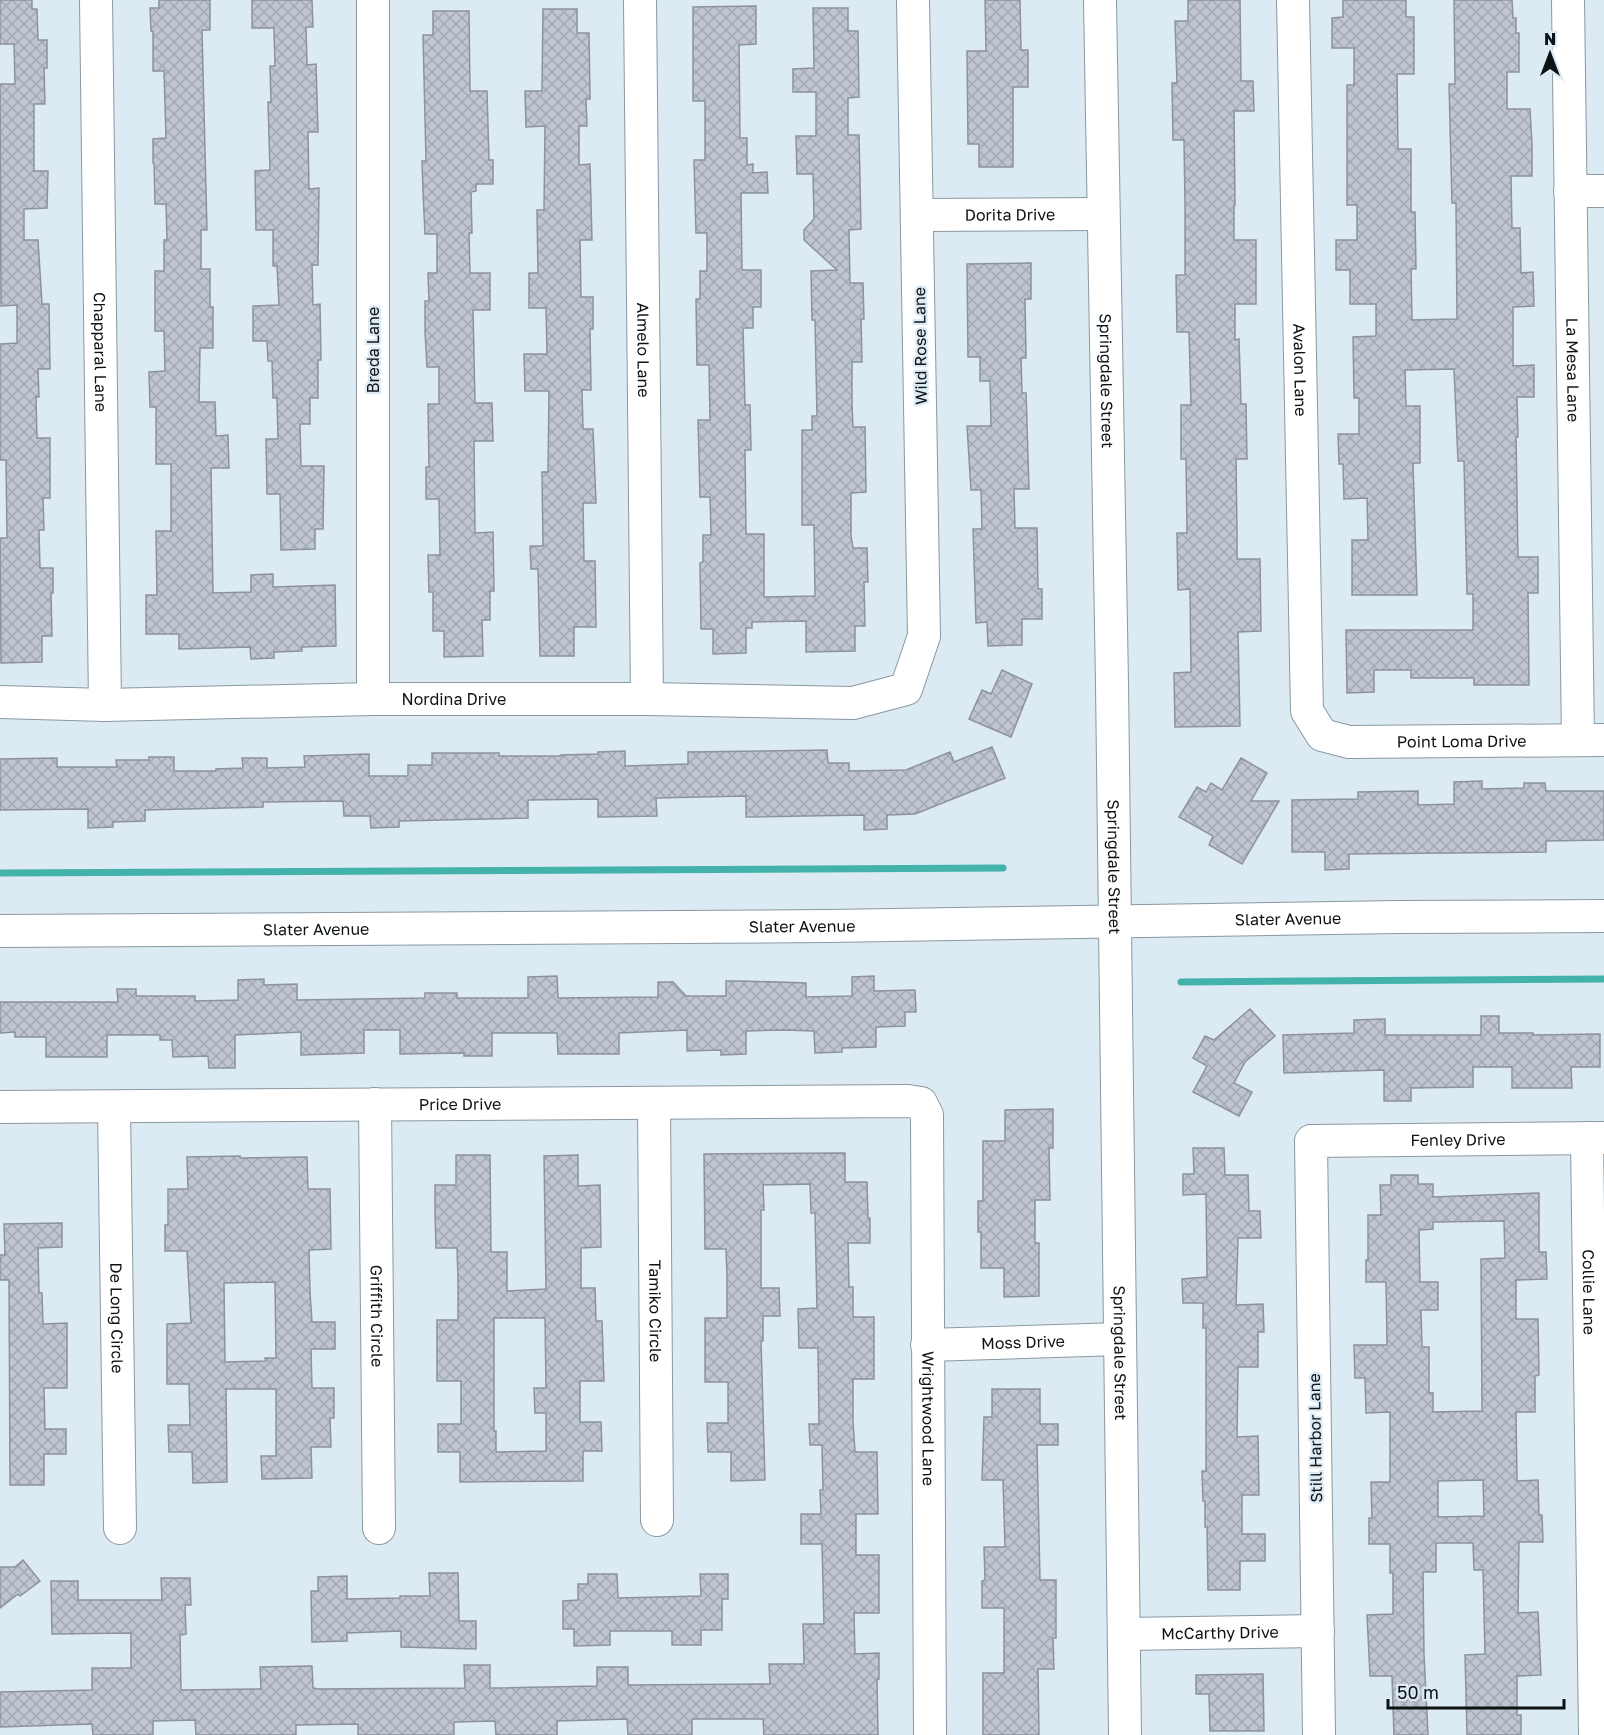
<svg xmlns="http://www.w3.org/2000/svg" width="1604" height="1735" viewBox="0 0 1604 1735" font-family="'Golos Text',sans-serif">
  <defs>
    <pattern id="building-cross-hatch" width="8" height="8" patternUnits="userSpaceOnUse" patternTransform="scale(1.5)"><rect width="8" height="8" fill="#bfc5d3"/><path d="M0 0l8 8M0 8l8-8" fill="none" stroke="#a3a8b4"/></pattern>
  </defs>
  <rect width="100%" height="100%" fill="#dceaf4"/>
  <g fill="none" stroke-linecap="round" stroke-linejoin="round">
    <!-- stream -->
    <g stroke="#42b2aa" stroke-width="7">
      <polyline points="0,873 1003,868"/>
      <polyline points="1181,982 1604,979"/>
    </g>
  </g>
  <!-- building -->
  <g fill="url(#building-cross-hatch)" stroke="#8c929f" stroke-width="1.5" fill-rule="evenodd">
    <polygon points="0,0 32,0 32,9 37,9 38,40 47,40 47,68 44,68 45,104 34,104 34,171 48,171 47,208 24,209 24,240 38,240 42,304 49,304 50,369 38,369 39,397 36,397 37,438 50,438 50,498 43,498 44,530 39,530 40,568 53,568 53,593 51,593 52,636 42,636 42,662 1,663 0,538 7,538 6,460 0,460 0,344 17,343 17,305 1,306 0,84 15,84 14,44 0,44"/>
    <polygon points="159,0 210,0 210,30 202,30 207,230 201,230 201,269 210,269 210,307 213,307 213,348 200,348 199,402 215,402 216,436 228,435 229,468 211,468 213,593 251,592 251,575 273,574 273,587 335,585 336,646 302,647 302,651 274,652 274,658 251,659 250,647 179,649 179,634 146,634 146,595 157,595 156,531 171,531 171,464 156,464 156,407 150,407 149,372 165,371 164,331 155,331 155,271 164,271 164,240 167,240 166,204 155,204 154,163 153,163 153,139 166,138 164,71 153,71 153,31 151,31 150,8 159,8"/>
    <polygon points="252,0 312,0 313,27 306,27 307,65 316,64 318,132 308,132 309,189 319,188 318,265 312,265 313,305 320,304 321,360 318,360 318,398 310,398 310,424 300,424 301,466 324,466 323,529 315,529 315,549 281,550 280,494 267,494 266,439 278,439 277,398 273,398 272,361 268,361 267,341 253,341 253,306 279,305 277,266 273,266 273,230 256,230 255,171 270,170 268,102 271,102 270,66 275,66 274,28 252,28"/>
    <polygon points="985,0 1020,0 1021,50 1028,50 1028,87 1013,87 1013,167 979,167 979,144 968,144 967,51 986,51"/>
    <polygon points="1188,0 1240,0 1241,81 1253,81 1254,111 1234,111 1235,205 1234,205 1234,240 1256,240 1256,304 1235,304 1235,340 1239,339 1241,404 1246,404 1247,459 1236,459 1237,533 1237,559 1260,559 1261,631 1238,632 1240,726 1175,727 1174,673 1191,672 1190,589 1178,590 1177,533 1187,533 1186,459 1181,459 1181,405 1191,405 1189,332 1177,332 1176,275 1185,275 1185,205 1184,140 1173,140 1172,83 1177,83 1175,21 1188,21"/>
    <polygon points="1343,0 1406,0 1406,17 1414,17 1414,74 1397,74 1398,149 1411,149 1411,212 1415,212 1416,269 1411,269 1412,320 1457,319 1456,203 1452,203 1449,84 1455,84 1454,0 1512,0 1513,18 1516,18 1516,33 1519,33 1519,72 1507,72 1507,109 1530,109 1532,144 1532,176 1511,176 1512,228 1520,228 1521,273 1533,272 1534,306 1513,307 1513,366 1534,365 1534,397 1517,397 1518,437 1516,437 1518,557 1538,557 1538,593 1528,593 1529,685 1474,685 1474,678 1411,678 1411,670 1374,670 1374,692 1347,693 1346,630 1473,630 1473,594 1467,594 1464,461 1458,461 1454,369 1405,370 1406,406 1420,406 1420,463 1413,463 1417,595 1352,595 1352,540 1368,540 1367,498 1344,499 1343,464 1339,464 1338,434 1359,434 1359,398 1354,398 1353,337 1376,336 1376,304 1350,304 1350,270 1336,270 1336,240 1357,240 1357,205 1347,205 1347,85 1354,85 1354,48 1332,48 1332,18 1343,17"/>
    <polygon points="756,6 756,44 739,45 740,138 747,138 747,165 753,164 753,173 767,172 768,193 741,193 742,270 761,270 761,307 753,307 753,328 743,328 745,405 750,405 751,450 745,450 746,534 764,534 764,597 815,596 814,525 802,525 802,430 812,430 812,416 817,416 815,320 812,320 811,271 837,270 804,240 804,230 814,219 813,174 797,174 796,136 816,136 816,92 793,92 793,69 814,68 813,8 848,8 848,31 858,31 859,97 848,98 848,135 859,135 861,229 849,230 850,283 863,283 864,319 861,319 862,362 852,362 852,404 853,427 865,427 866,492 851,493 851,535 853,548 867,548 868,582 864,582 865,626 855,626 855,651 806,652 806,621 752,622 752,628 746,628 746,653 713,654 713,629 701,629 700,563 703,562 703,535 711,535 710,497 700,497 698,420 710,420 709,365 697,365 696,299 700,299 700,271 707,271 707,233 696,233 694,160 705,160 705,101 693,101 693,7"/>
    <polygon points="543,9 577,9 577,33 589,33 590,99 586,99 587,126 579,126 579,165 590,164 592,240 580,240 581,297 593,297 593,329 590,329 591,390 582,390 583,429 593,429 596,503 583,503 584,561 595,561 596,627 574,627 574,656 540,656 538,569 531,569 530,546 543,546 542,472 548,472 549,391 525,391 524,354 547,354 546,308 529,308 529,273 538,273 537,210 544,210 545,126 526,127 525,91 542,91"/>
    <polygon points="433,11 469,11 470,91 487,91 489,160 493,160 493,184 476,184 476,191 471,192 472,233 469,233 470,273 490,273 490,310 473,310 475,403 492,403 493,441 474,441 475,533 493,532 494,591 490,591 490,620 482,620 483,656 444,657 444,631 433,631 433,592 429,592 428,555 440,555 439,499 426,499 426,467 429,467 428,404 439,404 439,367 427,367 425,332 425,301 429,301 428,273 437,273 437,234 425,234 423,192 422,161 426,161 423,35 433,35"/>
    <polygon points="1031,263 1031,299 1025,299 1026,358 1021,358 1022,393 1026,393 1029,489 1014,489 1015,528 1037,528 1038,589 1042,589 1042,619 1022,619 1022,645 988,646 987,622 976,623 973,529 982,529 981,490 971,490 967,426 991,426 990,381 980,381 980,357 968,357 967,264"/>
    <polygon points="1002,670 1032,684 1011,737 969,719 982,690 991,694"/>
    <polygon points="992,747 1005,778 915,814 887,815 887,829 864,830 864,815 746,817 746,796 656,798 657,816 598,817 598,799 528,800 528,818 399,821 399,827 371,828 370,816 344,816 343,801 263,802 263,807 145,810 145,821 113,822 113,827 88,828 88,809 0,810 0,759 57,758 57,767 117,767 116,760 149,760 149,757 174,757 174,771 216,771 216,769 243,768 242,758 267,758 267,768 305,767 304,756 369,754 369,776 408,776 408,765 432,765 432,753 499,753 499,756 561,756 561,755 598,754 598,752 625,751 625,766 688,764 688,752 827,750 828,763 849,763 849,771 906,770 950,752 954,762"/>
    <polygon points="1241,758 1267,773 1251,801 1279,801 1242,864 1209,845 1213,836 1179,817 1197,787 1206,792 1211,783 1222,790"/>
    <polygon points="1482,781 1482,789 1524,788 1524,783 1545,783 1546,791 1604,791 1604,840 1546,841 1546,852 1349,854 1349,869 1325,870 1325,852 1292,852 1292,800 1358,799 1358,792 1418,791 1418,805 1454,804 1454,782"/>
    <polygon points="557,976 558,998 658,997 658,982 673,982 686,996 726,996 726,981 742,981 806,983 806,997 852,996 852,977 874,976 874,991 915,990 916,1012 905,1012 905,1026 876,1027 876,1047 842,1048 842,1052 815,1053 814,1031 785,1030 746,1031 746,1054 721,1055 721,1050 687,1051 687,1030 619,1033 619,1054 558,1054 557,1033 492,1033 492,1056 464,1056 464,1053 400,1054 400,1030 364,1030 364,1053 301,1055 301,1032 235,1035 235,1068 209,1068 208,1056 173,1057 172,1040 160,1040 160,1035 107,1035 107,1057 46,1057 46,1037 15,1037 15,1032 0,1033 0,1002 118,1002 117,989 136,989 136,996 195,996 195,1001 238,1000 238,980 264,979 264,985 297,984 297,1000 425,998 425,993 457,993 457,998 528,998 528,977"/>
    <polygon points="1250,1009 1275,1036 1245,1062 1234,1083 1252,1092 1239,1116 1193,1092 1207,1066 1193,1058 1205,1036 1214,1040"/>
    <polygon points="1481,1016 1499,1016 1499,1033 1533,1033 1533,1035 1600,1034 1600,1067 1571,1067 1572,1088 1512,1088 1512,1067 1473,1067 1473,1087 1411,1088 1411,1101 1384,1101 1384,1070 1284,1073 1283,1035 1354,1033 1354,1020 1385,1019 1385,1035 1481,1035"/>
    <polygon points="1053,1109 1053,1148 1049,1148 1050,1200 1035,1200 1035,1243 1039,1243 1039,1296 1004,1297 1004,1268 981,1268 981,1232 978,1232 978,1201 983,1201 983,1141 1005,1141 1005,1110"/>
    <polygon points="1193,1148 1224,1148 1225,1175 1248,1175 1249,1211 1260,1211 1261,1238 1238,1238 1236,1305 1263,1304 1264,1332 1258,1332 1258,1367 1238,1367 1237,1437 1258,1436 1259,1495 1242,1495 1242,1534 1265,1534 1265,1561 1240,1561 1240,1590 1208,1590 1207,1527 1205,1527 1205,1501 1203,1501 1202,1471 1206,1471 1206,1328 1203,1328 1203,1303 1183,1303 1182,1279 1207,1277 1206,1194 1183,1195 1183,1174 1194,1174"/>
    <polygon points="845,1153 845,1182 867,1182 868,1218 870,1218 870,1243 848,1243 849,1287 853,1287 853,1317 874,1317 874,1379 853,1379 853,1421 855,1452 877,1452 878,1514 856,1514 856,1555 879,1555 879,1613 854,1613 855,1654 879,1653 879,1679 877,1679 878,1735 764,1735 763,1719 692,1719 692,1735 628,1735 627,1719 557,1721 557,1735 496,1735 495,1721 454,1722 454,1735 358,1735 358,1724 296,1725 296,1735 196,1735 195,1720 153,1721 153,1735 93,1735 92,1724 0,1727 0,1692 92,1690 92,1668 131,1668 131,1633 52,1634 51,1581 78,1581 78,1600 162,1600 161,1578 190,1578 191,1605 185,1605 186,1634 180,1635 181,1690 261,1689 260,1667 312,1666 313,1688 319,1689 465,1688 464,1665 490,1665 490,1688 597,1686 597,1667 628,1667 628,1685 770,1684 769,1664 804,1664 803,1624 824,1624 822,1544 801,1544 801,1514 821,1514 820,1490 823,1490 822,1445 810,1445 809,1424 819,1424 818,1348 799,1348 798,1309 817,1308 815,1213 811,1213 810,1184 763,1185 764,1210 761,1210 761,1288 779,1288 780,1316 763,1316 763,1341 761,1341 765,1480 731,1481 731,1452 708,1452 707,1423 728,1423 728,1382 705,1382 705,1318 727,1318 727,1276 726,1249 705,1249 704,1154"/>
    <path d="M456,1155H490L491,1252H507V1291L546,1289L544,1156L578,1155V1186L600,1185L601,1247L581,1248V1288H595L596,1321H602L604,1381H580V1422H601L602,1451H583V1481L460,1482V1452H438V1424H461V1381H437V1320H458V1278L457,1248H436L435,1214V1185H456ZM494,1318H545L546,1388H534L535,1413H546V1451L496,1452V1431H494Z"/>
    <path d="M240,1156V1158L307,1157L308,1189H330L331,1249L309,1250L310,1292L312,1322H335V1349H311L312,1388H334V1418H330L331,1447H311L312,1478L262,1479L261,1456H276V1389H226L227,1482L193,1483L192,1452H169L168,1425H190L189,1384H167V1324L191,1323L187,1251H165V1225H168V1189H188L187,1157ZM275,1282L276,1358H265L266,1361L225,1362L224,1283Z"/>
    <path d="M1391,1175H1418V1184H1433V1197L1539,1193V1252H1546L1547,1279L1516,1280V1319H1538L1539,1375L1535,1376V1412H1516L1517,1481L1538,1480L1539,1515H1542L1543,1542H1519L1518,1613L1538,1612L1541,1675L1517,1676V1715H1521V1735H1467L1465,1655L1485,1654L1483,1570H1474L1473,1543H1436V1572H1423L1424,1654L1428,1735H1394L1392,1676H1370L1367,1615L1393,1614V1573H1390V1544H1369V1518H1372L1371,1482H1390V1412L1366,1413L1365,1378H1355L1354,1345H1387L1386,1282H1366V1260H1368V1215H1381L1380,1185H1391ZM1504,1221L1505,1258L1481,1259L1482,1411L1433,1412V1393H1429V1347H1422L1421,1310H1438V1282H1420L1419,1230L1433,1229V1222ZM1483,1480L1484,1516L1438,1517V1481Z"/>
    <polygon points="62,1223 62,1247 38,1248 39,1293 42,1293 43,1324 67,1323 67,1388 44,1388 45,1429 66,1429 66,1454 44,1454 44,1485 10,1485 9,1280 0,1280 0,1255 5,1255 4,1224"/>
    <polygon points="992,1389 1040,1389 1040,1424 1058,1424 1058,1445 1037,1445 1040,1580 1056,1580 1056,1638 1053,1638 1054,1669 1038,1669 1039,1735 983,1735 983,1673 1004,1673 1004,1608 982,1608 982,1581 985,1580 984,1547 1005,1547 1003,1480 982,1480 984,1417 992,1417"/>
    <polygon points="23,1560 40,1581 20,1596 18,1594 0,1608 0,1567 15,1567"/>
    <polygon points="429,1573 458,1573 459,1621 476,1621 476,1649 401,1647 401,1631 347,1633 347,1641 312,1642 311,1591 318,1591 318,1577 347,1576 347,1599 400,1598 400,1596 430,1596"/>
    <polygon points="588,1574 617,1574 618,1598 701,1596 700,1574 728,1574 728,1599 722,1599 722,1630 701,1630 701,1645 672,1645 672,1631 610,1631 610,1645 574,1646 574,1629 563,1629 563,1601 578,1600 578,1584 588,1584"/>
    <polygon points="1263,1674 1264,1731 1210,1731 1209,1694 1196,1694 1196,1675"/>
  </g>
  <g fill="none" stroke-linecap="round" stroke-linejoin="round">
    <!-- minor casing -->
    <g stroke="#8b98a2" stroke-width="34">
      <g id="minor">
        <path id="s1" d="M96,0L105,705"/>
        <polyline points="373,0 373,699"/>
        <path id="s2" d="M640,0L647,699"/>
        <path id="s3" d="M1100,0L1112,683L1125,1735"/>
        <path id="s4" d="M1293,0L1307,711L1322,735L1349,742L1604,740"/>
        <path id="s5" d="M1568,0L1578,740"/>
        <polyline points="1570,191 1604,191"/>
        <path id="s6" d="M917,215L1103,214"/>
        <path id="s7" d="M0,702L105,705L373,699H647L853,703L906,689L924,636L913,0"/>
        <path id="s8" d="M0,931L828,926L1399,917L1604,916"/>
        <path id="s9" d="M654,1103L657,1520"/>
        <path id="s10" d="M375,1104L379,1528"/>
        <path id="s11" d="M0,1107L908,1101L921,1103L927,1115L930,1735"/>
        <path id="s12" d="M114,1108L120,1528"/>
        <path id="s13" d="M1587,1138L1595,1735"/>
        <path id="s14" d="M927,1345L1120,1339"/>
        <path id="s15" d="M1124,1634L1318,1631"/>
        <path id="s16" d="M1319,1735L1311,1141L1604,1138"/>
      </g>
    </g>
    <!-- minor -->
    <use href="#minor" stroke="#fff" stroke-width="32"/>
  </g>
  <g text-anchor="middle" stroke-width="4.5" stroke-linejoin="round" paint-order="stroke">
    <!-- street labels -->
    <g font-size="16" fill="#0d1215" stroke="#dceaf4">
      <text dy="6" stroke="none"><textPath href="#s6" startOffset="93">Dorita Drive</textPath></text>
      <text transform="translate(920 346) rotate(-91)" y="6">Wild Rose Lane</text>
      <text transform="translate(373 350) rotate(-90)" y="6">Breda Lane</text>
      <text dy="6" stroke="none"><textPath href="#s2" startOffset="350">Almelo Lane</textPath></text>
      <text dy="6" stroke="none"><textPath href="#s1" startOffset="352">Chapparal Lane</textPath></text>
      <text dy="6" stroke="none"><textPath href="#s4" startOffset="370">Avalon Lane</textPath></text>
      <text dy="6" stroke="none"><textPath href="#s5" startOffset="370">La Mesa Lane</textPath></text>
      <text dy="6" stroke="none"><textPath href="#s3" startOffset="381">Springdale Street</textPath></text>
      <text dy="6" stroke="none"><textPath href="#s7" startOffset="454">Nordina Drive</textPath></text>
      <text dy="6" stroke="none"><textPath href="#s4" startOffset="880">Point Loma Drive</textPath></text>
      <text dy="6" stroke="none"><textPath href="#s3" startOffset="867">Springdale Street</textPath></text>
      <text dy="6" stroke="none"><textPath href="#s8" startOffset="1288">Slater Avenue</textPath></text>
      <text dy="6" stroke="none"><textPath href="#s8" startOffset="802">Slater Avenue</textPath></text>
      <text dy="6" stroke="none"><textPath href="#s8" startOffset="316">Slater Avenue</textPath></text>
      <text dy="6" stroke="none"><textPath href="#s11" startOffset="460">Price Drive</textPath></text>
      <text dy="6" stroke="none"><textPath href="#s16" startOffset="741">Fenley Drive</textPath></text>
      <text dy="6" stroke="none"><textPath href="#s13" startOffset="154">Collie Lane</textPath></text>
      <text dy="6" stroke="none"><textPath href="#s9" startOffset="208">Tamiko Circle</textPath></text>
      <text dy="6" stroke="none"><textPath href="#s10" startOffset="212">Griffith Circle</textPath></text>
      <text dy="6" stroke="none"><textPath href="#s12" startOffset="210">De Long Circle</textPath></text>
      <text dy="6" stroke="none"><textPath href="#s14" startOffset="96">Moss Drive</textPath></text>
      <text dy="6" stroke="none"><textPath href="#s3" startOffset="1353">Springdale Street</textPath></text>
      <text dy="6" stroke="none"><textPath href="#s11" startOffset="1238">Wrightwood Lane</textPath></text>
      <text transform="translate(1315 1438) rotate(-91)" y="6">Still Harbor Lane</text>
      <text dy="6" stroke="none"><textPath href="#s15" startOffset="96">McCarthy Drive</textPath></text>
    </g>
  </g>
  <!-- north arrow -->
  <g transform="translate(1550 54)" stroke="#dceaf4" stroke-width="4.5" paint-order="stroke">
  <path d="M0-4.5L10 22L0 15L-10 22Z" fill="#0d1215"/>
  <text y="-9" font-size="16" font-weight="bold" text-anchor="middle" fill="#0d1215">N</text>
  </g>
  <!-- scale -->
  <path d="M1388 1699v9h176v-9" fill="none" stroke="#0d1215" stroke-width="3"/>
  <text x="1397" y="1699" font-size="18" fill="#0d1215" stroke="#dceaf4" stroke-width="4.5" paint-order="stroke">50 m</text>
</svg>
